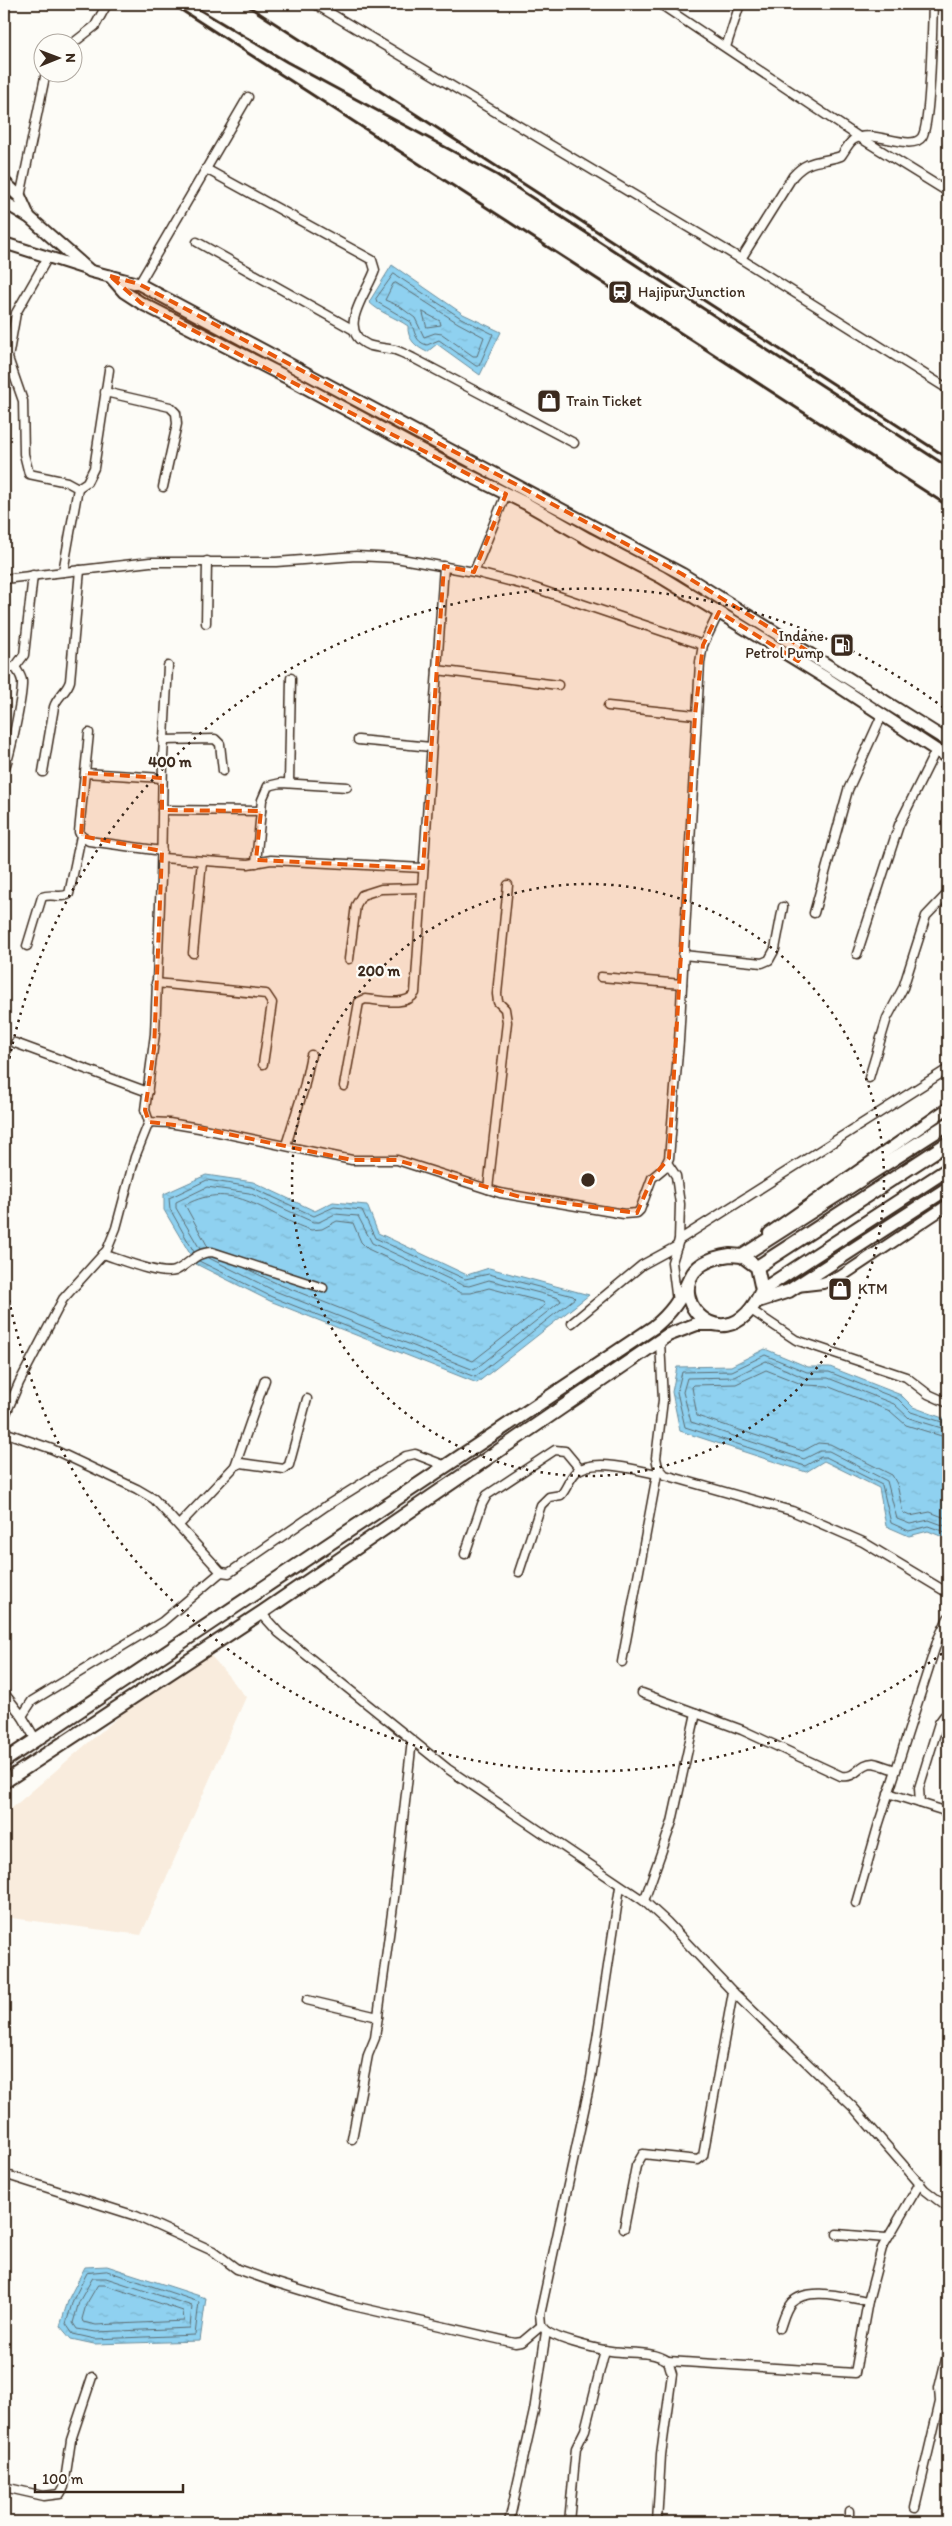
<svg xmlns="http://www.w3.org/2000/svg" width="952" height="2526" viewBox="0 0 952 2526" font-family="Itim,sans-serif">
  <defs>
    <pattern id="water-ripples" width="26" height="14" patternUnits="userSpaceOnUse" patternTransform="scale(1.25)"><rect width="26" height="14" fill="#8fd1f0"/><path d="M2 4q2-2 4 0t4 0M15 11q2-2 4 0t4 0" fill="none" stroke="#7cb4cd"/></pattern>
  </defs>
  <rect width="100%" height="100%" fill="#fdfcf7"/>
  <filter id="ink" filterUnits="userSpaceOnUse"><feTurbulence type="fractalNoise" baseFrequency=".02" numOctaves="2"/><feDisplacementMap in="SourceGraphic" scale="10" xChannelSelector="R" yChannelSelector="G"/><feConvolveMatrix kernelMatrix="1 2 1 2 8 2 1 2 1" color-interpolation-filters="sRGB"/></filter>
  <g filter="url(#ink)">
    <!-- built -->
    <polygon fill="#f9ecdd" points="202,1645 246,1697 141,1935 4,1917 4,1815"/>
    <!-- water -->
    <g fill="url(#water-ripples)" stroke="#6d8e9c">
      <path d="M392,265L463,314L501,332L480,375L437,344L427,352C416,347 407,339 408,326C395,317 380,313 369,302Z"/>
      <polygon points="206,1175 253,1182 315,1211 333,1202 367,1205 378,1233 467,1275 489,1268 589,1295 477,1383 270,1301 196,1264 164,1210 164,1194"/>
      <polygon points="765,1349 808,1367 830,1367 901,1395 913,1407 948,1420 948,1539 928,1531 909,1536 886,1526 879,1488 824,1461 806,1472 680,1431 672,1392 677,1367 731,1366"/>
      <polygon points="107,2266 206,2298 200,2341 94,2344 71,2339 60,2326 69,2298 85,2267"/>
    </g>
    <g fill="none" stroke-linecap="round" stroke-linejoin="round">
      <!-- shore -->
      <g stroke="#5d6d72" stroke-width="1">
        <path d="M394,274L461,318L493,334L479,366H476L439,340L427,345C415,342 415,332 411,322L377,302L376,299Z"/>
        <polygon points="396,283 458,323 484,337 477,356 473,356 442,334 435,333 424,337 415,318 399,306 385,300 393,284"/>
        <polygon points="423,312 440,321 441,325 427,327"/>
        <path d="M208,1247L185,1205C235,1178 266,1216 311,1230L322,1229L337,1221L353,1223L361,1242L368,1249L461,1293H471L489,1288L543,1302L545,1305L473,1361L278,1284L245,1268"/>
        <polyline points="200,1249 176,1208 176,1202 207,1187 249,1193 313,1222 319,1222 335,1214 358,1216 372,1243 462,1285 469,1286 489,1280 559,1298 561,1301 474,1370 275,1291 207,1257"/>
        <polyline points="194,1252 170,1209 169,1198 207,1180 251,1187 314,1216 334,1207 362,1210 375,1238 465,1279 489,1274 573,1296 575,1298 475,1377 272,1297 199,1261"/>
        <polyline points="948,1424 911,1412 898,1399 829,1372 807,1372 765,1355 732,1371 682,1372 677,1392 685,1427 805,1466 821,1457 826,1457 882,1485 891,1523 909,1531 928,1526 948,1533"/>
        <polyline points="948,1430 909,1418 894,1404 828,1378 805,1378 766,1361 734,1377 687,1378 683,1392 691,1422 804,1459 820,1451 829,1451 887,1481 897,1519 910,1524 929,1520 948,1527"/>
        <polyline points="948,1438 906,1425 890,1411 827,1386 804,1385 766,1370 736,1384 694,1385 692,1387 697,1416 803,1451 818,1443 830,1444 892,1475 897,1484 903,1513 910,1516 930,1512 948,1519"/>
        <polygon points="107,2271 199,2302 195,2335 95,2339 73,2334 66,2324 73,2300 87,2273"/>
        <polygon points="93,2278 106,2278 192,2306 190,2328 96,2332 77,2329 73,2323 79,2302"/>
        <polygon points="98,2285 105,2285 183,2311 184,2321 96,2325 83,2322 82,2319 86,2305"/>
      </g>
      <!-- minor casing -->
      <g stroke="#3b2a1e" stroke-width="11">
        <g id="minor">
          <polyline points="315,4 741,259 948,389"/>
          <polyline points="660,4 859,137 948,192"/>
          <polyline points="72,44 95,26 107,4"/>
          <polyline points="726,47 740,4"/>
          <path d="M206,169L372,260L375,270C368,292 335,330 368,345C376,348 386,348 395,350C401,352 407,355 413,358L574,443"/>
          <polyline points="20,197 46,72"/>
          <polyline points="197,242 352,329"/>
          <polyline points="48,257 16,313 8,358 23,401 24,454 29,474 67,482 78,488 63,572"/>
          <path d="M741,259L793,176C809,158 821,163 841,156C845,151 848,144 853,140C871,127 911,153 922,137C931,123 932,26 933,4"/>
          <polyline points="139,284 248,97"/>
          <polyline points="105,392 170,407 176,413 177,424 163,487"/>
          <polyline points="78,488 87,482 94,468 109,370"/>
          <polyline points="474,572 506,494"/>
          <polyline points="4,579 150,562 276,562 356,556 396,558 474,572 532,587 703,645"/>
          <polyline points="206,623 207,561"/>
          <polyline points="4,668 15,667 24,655 33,575"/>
          <polyline points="437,670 558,685"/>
          <polyline points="608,706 695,715"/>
          <polyline points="89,733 79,832 81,836 89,841 162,851"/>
          <polyline points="163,740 215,739 220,744 223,771"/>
          <polyline points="358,740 431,747"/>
          <path d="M4,769C10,759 23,693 22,681C21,675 18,672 15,667"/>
          <path d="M43,772L54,707C57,696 67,692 70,681L80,570"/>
          <polyline points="85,773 162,778"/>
          <polyline points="289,783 291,678"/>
          <polyline points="162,810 261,811"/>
          <polyline points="162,858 248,864 271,860 423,868"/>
          <polyline points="256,863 262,800 268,786 281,783 347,787"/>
          <polyline points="814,913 848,790 882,715"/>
          <path d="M27,946L42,897C51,893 61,899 69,894L81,836"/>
          <polyline points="193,953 202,861"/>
          <polyline points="857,954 899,825 936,750"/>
          <polyline points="683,955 762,963 769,960 775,949 783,907"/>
          <polyline points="349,959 356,905 362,895 381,889 422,888"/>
          <polyline points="601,977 682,984"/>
          <polyline points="156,983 266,994 272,1003 263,1064"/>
          <polyline points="15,1043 148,1092"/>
          <polyline points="869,1078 887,1018 903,988 926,916 948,893"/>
          <path d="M344,1086L359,1002L365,999C379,1000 407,1007 415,993L444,566"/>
          <polyline points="149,1122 145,1110 155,1034 161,877 163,757 168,666"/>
          <polyline points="286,1145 304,1088 311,1055"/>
          <polyline points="668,1164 676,1176 680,1204 679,1240 672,1262 677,1302"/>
          <polyline points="488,1189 507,1022 505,1009 498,1002 497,994 508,885"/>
          <polyline points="679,1240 948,1069"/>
          <path d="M103,1254C119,1259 160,1276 175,1271C189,1265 195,1252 212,1252L323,1288"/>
          <polyline points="751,1310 796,1340 906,1377 928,1394 948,1403"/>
          <polyline points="572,1323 642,1265 677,1246"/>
          <polyline points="660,1341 663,1400 656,1458 658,1467 665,1475 792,1511 863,1542 948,1593"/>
          <polyline points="4,1418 19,1383 63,1299 107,1250 116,1228 135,1157 149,1122 169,1123 199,1128 352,1160 397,1160 500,1193 624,1214 637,1213 640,1210 652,1178 664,1168 669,1158 679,1041 700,662 703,645 719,612"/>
          <polyline points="4,1432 52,1449 137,1489 154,1499 221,1572 229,1573 326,1506 406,1456 415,1454 446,1466"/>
          <polyline points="235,1466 265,1380"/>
          <polyline points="179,1525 235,1466 241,1463 284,1469 289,1465 307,1399"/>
          <polyline points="465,1554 482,1504 487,1495 555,1450 565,1451 580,1469"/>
          <path d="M519,1572L541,1505L549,1497L561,1495C567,1488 569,1479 576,1472C593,1457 636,1470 657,1474"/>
          <polyline points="261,1613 279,1633 448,1769 644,1901 667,1922 733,1992 853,2107 925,2190 948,2208"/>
          <polyline points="622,1662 658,1469"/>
          <polyline points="4,1693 22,1716"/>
          <path d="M642,1693L742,1730L841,1776C857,1779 859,1763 873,1763C880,1764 888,1768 896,1770"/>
          <polyline points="36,1740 22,1716 32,1701 162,1622 221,1572"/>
          <polyline points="888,1793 948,1812"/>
          <polyline points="920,1803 919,1788 939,1723 944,1716 948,1715"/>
          <path d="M620,1887L591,2078L540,2315C541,2318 540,2323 542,2326C547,2338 597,2349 611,2351C630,2354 651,2350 668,2361L672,2374L661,2455L657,2522"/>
          <polyline points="644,1901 672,1822 696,1713"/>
          <polyline points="856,1903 879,1823 938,1639 948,1618"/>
          <polyline points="307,2000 378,2017"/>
          <polyline points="352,2139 368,2055 375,2038 395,1891 412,1740"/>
          <polyline points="4,2174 136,2216 213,2251 237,2269 277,2283 349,2305 515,2343 522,2342 541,2326"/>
          <polyline points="624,2228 636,2166 643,2154 698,2160 703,2156 733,1992"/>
          <polyline points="837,2234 886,2238"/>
          <path d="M780,2328C783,2320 785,2310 791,2303C808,2285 848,2298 868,2301"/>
          <polyline points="668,2361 855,2373 868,2301 882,2248 920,2183"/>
          <polyline points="4,2487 44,2496 60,2494 64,2487 71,2440 92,2377"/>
          <polyline points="915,2508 940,2402 939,2388 948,2351"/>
          <polyline points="509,2522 534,2411 546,2332"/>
          <polyline points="569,2522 576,2448 585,2430 605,2350"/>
          <polyline points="849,2522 849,2511"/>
        </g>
      </g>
      <!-- tertiary casing -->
      <g stroke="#3b2a1e" stroke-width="14">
        <g id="tertiary">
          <polyline points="4,243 89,270"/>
          <polyline points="769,1233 948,1108"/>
          <polyline points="797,1286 823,1283 840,1277 948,1205"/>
        </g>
      </g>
      <!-- secondary casing -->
      <g stroke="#3b2a1e" stroke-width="15">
        <g id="secondary">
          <polyline points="4,182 20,197 29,217"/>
          <polyline points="4,202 29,217 90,271 139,284 682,574 948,741"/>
          <polyline points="110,276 124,292 141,303 286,377 458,470 525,503 588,539 661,577 826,678 948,758"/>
        </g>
      </g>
      <!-- trunk casing -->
      <g stroke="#3b2a1e" stroke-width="16">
        <g id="trunk">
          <path d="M730,1255L742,1256L757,1267L762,1290C721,1381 637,1268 730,1255Z"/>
          <polyline points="742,1256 948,1124"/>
          <polyline points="757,1267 948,1143"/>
          <polyline points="762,1290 948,1169"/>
          <polyline points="758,1301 789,1291 948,1188"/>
          <path d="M4,1761L654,1327C671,1313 680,1300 689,1280"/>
          <polyline points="4,1782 261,1613 668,1335 697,1324 712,1324"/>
        </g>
      </g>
      <!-- minor -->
      <use href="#minor" stroke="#fdfcf7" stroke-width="8"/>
      <!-- tertiary -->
      <use href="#tertiary" stroke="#fdfcf7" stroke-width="10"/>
      <!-- secondary -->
      <use href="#secondary" stroke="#fdfcf7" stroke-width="11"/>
      <!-- trunk -->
      <use href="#trunk" stroke="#fdfcf7" stroke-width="12"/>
      <!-- rail -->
      <g stroke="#3b2a1e" stroke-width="3">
        <polyline points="172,4 948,506"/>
        <polyline points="190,4 287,62 497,175 948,467"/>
        <polyline points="245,4 948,458"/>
      </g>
    </g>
  </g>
  <!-- marked area -->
  <path fill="#e8590c" fill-opacity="0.2" stroke="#e8590c" stroke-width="4" stroke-dasharray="10 6" stroke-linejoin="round" d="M110,276L139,284L519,486L682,574L806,650L798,661L719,612L703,645L695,715L669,1158L652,1178L637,1213L520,1197L397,1160H352L199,1128L149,1122L145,1110L154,1049L162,851L81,836L85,773L162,778V810L261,811L256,860L423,868L444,566L474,572L506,494L141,303Z"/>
  <!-- distance rings -->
  <g fill="none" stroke="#3b2a1e" stroke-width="2.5" stroke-dasharray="2.5 5">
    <circle cx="588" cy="1180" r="296"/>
    <path d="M948 1649A591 591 0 0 1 4 1272M4 1088A591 591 0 0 1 948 711"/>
  </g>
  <!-- icons -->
  <defs>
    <g id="station-square" transform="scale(1.25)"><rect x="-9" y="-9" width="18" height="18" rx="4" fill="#3b2a1e" stroke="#fdfcf7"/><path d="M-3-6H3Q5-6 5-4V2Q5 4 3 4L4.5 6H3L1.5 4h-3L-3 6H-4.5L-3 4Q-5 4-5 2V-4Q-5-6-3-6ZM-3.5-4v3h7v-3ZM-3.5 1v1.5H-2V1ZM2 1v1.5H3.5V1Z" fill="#fff"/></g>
    <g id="shop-square" transform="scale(1.25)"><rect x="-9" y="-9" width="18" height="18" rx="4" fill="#3b2a1e" stroke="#fdfcf7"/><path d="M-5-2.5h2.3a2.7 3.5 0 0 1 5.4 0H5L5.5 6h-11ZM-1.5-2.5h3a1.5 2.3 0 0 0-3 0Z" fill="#fff"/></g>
    <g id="fuel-square" transform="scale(1.25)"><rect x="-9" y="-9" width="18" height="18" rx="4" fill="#3b2a1e" stroke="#fdfcf7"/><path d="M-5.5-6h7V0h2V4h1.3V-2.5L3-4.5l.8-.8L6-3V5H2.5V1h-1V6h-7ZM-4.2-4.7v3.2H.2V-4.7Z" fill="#fff"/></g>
  </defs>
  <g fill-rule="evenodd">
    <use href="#station-square" x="620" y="292"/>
    <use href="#shop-square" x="549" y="401"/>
    <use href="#fuel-square" x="842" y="645"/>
    <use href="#shop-square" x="840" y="1289"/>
  </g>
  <g text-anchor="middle" stroke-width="4.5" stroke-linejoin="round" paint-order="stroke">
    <!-- poi labels -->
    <g font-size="15" fill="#3b2a1e" stroke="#fdfcf7" text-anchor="start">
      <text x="638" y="297">Hajipur Junction</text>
      <text x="566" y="406">Train Ticket</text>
      <text x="824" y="641" text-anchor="end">Indane<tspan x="824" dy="17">Petrol Pump</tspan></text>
      <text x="858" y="1294">KTM</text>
    </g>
  </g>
  <circle cx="588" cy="1180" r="8" fill="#3b2a1e" stroke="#fdfcf7" stroke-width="2.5"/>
  <g font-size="15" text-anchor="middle" font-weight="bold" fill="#3b2a1e" stroke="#fdfcf7" stroke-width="4.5" stroke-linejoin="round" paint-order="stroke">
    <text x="170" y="767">400 m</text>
    <text x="379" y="976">200 m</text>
  </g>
  <!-- margin -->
  <rect width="952" height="2526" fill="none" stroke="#fdfcf7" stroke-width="20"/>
  <rect x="10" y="10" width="932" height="2506" fill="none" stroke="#3b2a1e" stroke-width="2" filter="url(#ink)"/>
  <!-- north arrow -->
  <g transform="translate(58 58) rotate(89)"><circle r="24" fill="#fdfcf7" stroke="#afa8a0"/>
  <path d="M0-4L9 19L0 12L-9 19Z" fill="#3b2a1e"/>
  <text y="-8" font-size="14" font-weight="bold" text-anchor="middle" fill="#3b2a1e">N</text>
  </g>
  <!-- scale -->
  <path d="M35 2484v8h148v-8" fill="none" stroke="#3b2a1e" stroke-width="2.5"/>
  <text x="42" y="2484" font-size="15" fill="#3b2a1e" stroke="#fdfcf7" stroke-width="4" paint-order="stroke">100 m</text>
</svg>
